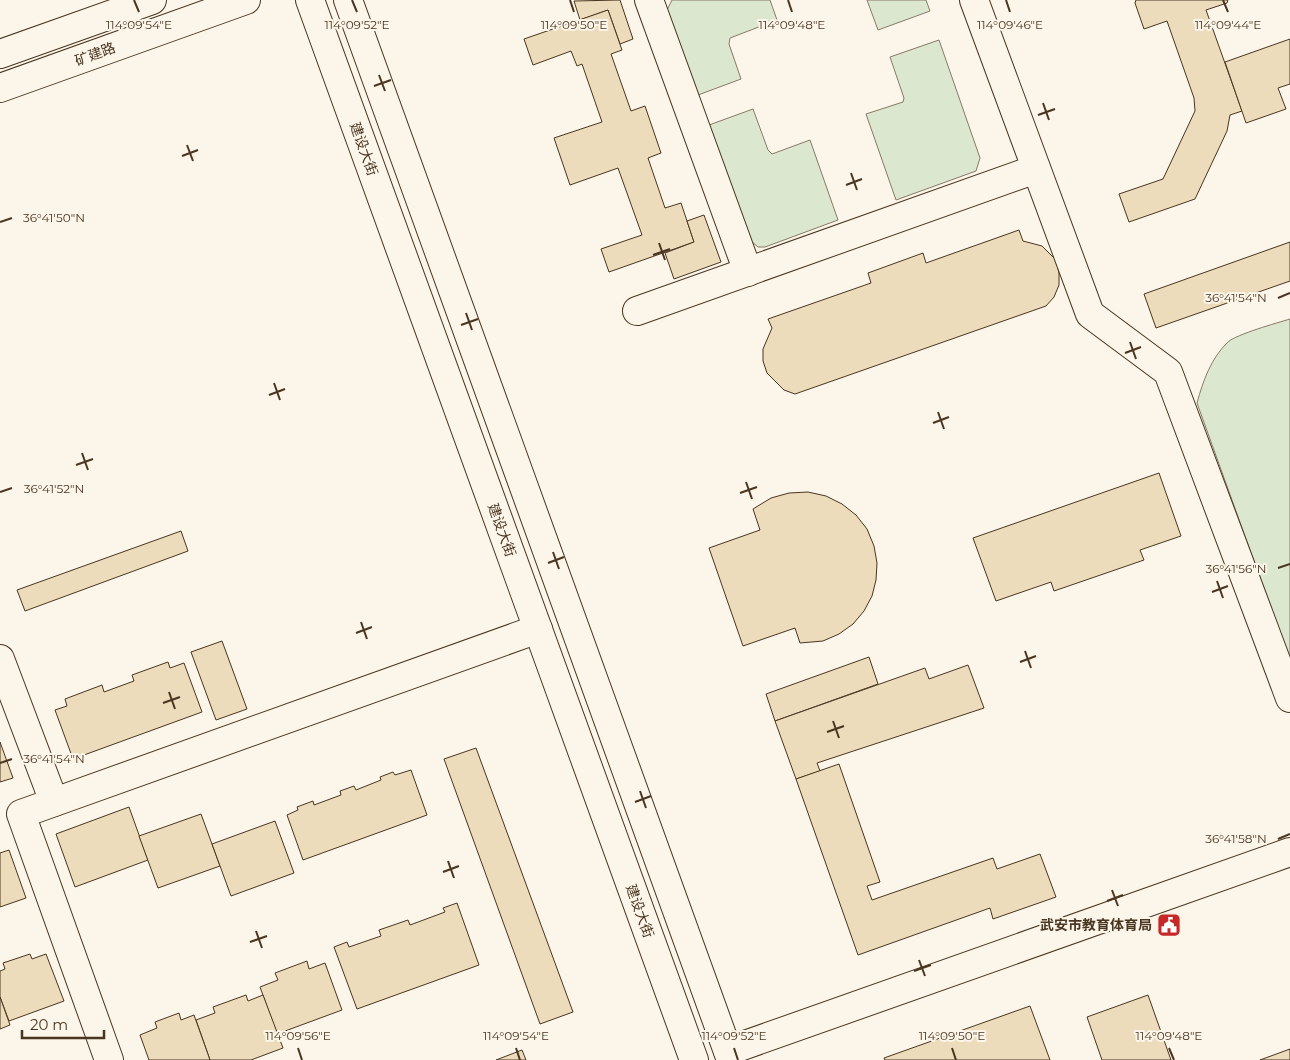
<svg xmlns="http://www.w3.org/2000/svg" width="1290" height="1060" viewBox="0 0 1290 1060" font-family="Montserrat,'Noto Sans SC',sans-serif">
  <rect width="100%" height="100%" fill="#fbf6e9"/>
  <!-- green -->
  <g fill="#dce7d0" stroke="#887966">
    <polygon points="672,0 770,0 777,20 730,38 729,44 741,79 698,95 667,10"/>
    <polygon points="867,0 926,0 930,11 878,30"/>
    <polygon points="939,40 980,158 976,171 896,200 866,114 903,102 904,98 890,57"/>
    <polygon points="753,109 768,150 772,154 810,140 838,220 765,247 758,247 751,241 709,125"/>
    <path d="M1290,319V661L1197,403C1203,381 1211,358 1228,342C1237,334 1277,323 1290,319Z"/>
  </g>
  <!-- building -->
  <g fill="#ecdcbc" stroke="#4a3520">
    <polygon points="620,0 633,39 620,44 608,10 580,20 574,1"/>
    <polygon points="1136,0 1228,0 1227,3 1206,10 1242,111 1230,115 1227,131 1195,199 1129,222 1119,194 1163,179 1195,111 1194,98 1167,21 1144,29 1135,3"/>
    <polygon points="608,10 622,50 611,54 631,111 645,106 661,153 648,158 665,208 681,203 694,242 609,272 601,249 642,235 618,168 570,185 554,138 602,122 582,64 577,66 571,51 533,65 524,39"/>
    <polygon points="1290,39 1290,84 1278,88 1286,109 1246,123 1225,62"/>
    <polygon points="704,215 721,262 674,279 665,253 694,242 687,221"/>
    <polygon points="1019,230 1023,241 1042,246 1056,260 1059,273 1059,285 1054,297 1046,306 795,394 784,390 767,373 763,361 763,349 772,328 768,319 871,283 868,273 923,253 926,263"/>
    <polygon points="1290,242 1290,281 1156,328 1144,294"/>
    <polygon points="1159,473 1181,536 1140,550 1144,560 1054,591 1051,582 996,601 973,538"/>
    <polygon points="808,492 826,496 842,504 856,515 867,529 874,546 877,563 876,580 872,596 864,611 853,624 839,634 823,641 800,643 795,628 743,646 709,548 760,530 753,509 771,498 789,493"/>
    <polygon points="181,531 188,551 25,611 17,590"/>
    <polygon points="222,641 247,709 216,720 191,652"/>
    <polygon points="869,657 878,684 775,721 766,694"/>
    <polygon points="168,662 170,668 184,663 202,712 73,759 55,710 67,706 65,699 102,685 104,692 134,681 132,675"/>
    <polygon points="968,665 984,708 817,763 820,771 796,779 775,721 925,668 929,679"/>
    <polygon points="0,742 13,778 0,782"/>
    <polygon points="476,748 573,1012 540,1024 444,759"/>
    <polygon points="839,764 880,882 867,886 872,900 993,858 997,869 1040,854 1056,897 993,919 990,908 858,955 796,779"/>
    <polygon points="411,770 427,815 303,860 287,815 298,810 297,807 313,801 314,805 341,795 340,791 354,786 356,790 381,780 380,777 393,772 395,775"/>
    <polygon points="129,807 148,860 75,887 56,834"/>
    <polygon points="201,814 220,866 158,888 139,836"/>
    <polygon points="275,821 294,873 231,896 212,844"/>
    <polygon points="9,850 26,898 0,907 0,853"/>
    <polygon points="457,903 479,965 357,1009 334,947 347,942 349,947 381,936 379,930 408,920 410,925 445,912 443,908"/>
    <polygon points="30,954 32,959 46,954 64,1001 9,1021 0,997 0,971 5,969 3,963"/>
    <polygon points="307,961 309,969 325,963 342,1010 277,1034 260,987 278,980 275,973"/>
    <polygon points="246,995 248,1001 263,995 283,1048 251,1060 210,1060 196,1020 215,1013 213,1007"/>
    <polygon points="1148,995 1171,1060 1102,1060 1087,1017"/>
    <polygon points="0,997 10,1025 0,1029"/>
    <polygon points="1030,1006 1050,1060 885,1060 884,1058"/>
    <polygon points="179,1013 181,1020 194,1015 210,1060 149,1060 140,1035 157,1028 155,1022"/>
    <polygon points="1290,1049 1290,1060 1260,1060"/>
    <polygon points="522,1050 526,1060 496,1060"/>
  </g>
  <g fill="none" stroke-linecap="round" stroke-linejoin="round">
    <!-- minor casing -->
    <g stroke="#4a3520" stroke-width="30">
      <g id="minor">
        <polyline points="649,0 748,272"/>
        <polyline points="974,0 1090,314 1168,372 1290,698"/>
        <polyline points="0,54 152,0"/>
        <polyline points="0,88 246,0"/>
        <polyline points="637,311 1036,169"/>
        <polyline points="0,659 54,802"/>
        <polyline points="728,1051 1290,852"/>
        <polyline points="109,1060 21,814 538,629"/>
      </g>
    </g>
    <!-- major casing -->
    <g stroke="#4a3520" stroke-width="30">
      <g id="major">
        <polyline points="310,0 694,1060"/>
        <polyline points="348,0 731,1060"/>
      </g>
    </g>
    <!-- minor -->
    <use href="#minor" stroke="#fbf6e9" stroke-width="28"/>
    <!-- major -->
    <use href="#major" stroke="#fbf6e9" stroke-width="28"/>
  </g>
  <!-- ticks -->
  <path fill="none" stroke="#4a3520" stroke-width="2" d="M134,0L139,12M352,0L357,12M570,0L574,12M788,0L792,12M1006,0L1010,12M1223,0L1228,12M379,75L385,91M374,86L391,80M1043,103L1049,120M1038,115L1055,109M187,145L193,161M182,156L198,150M851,173L857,190M846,185L862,179M0,222L12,218M659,243L665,260M653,255L670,249M1278,298L1290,293M466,313L472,330M461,325L478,319M1130,342L1136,359M1125,353L1141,347M274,383L280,400M269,395L285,389M938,412L944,429M933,423L949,417M82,453L88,470M76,465L93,459M746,482L752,499M0,492L12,488M740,493L757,487M553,552L559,569M548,563L564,557M1278,568L1290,564M1217,581L1223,598M1212,592L1228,586M361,622L367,639M356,633L372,627M1025,651L1031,668M1020,662L1036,656M169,692L175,709M163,703L180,697M833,721L839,738M827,732L844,726M0,763L12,759M640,791L646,808M635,802L651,796M1278,839L1290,834M448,861L454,878M443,872L459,866M1112,890L1118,906M1107,901L1123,895M256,931L262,948M250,942L267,936M919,960L925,976M914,971L931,965M298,1048L302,1060M516,1048L520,1060M734,1048L738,1060M952,1048L956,1060M1169,1048L1174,1060"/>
  <!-- icons -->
  <defs>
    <g id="civic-square" transform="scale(1.25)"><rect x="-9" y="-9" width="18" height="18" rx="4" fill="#c62828" stroke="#fbf6e9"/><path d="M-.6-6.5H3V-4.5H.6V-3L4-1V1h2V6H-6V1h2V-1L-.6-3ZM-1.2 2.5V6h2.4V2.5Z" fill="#fff"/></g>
  </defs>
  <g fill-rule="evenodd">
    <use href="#civic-square" x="1169" y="925"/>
  </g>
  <g text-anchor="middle" stroke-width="4" stroke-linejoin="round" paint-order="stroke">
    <!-- street labels -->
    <g font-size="14" fill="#4a3520" stroke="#fbf6e9">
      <text transform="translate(95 54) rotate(-20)" y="5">矿建路</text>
      <text transform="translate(364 149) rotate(70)" y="5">建设大街</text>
      <text transform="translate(502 530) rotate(70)" y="5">建设大街</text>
      <text transform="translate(640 911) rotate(70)" y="5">建设大街</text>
    </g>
    <!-- poi labels -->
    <g font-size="14" font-weight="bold" fill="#4a3520" stroke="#fbf6e9" text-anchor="end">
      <text x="1152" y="930">武安市教育体育局</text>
    </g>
  </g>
  <g font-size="12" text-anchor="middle" fill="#4a3520" stroke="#fbf6e9" stroke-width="4" stroke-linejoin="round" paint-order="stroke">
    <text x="139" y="29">114°09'54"E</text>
    <text x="357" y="29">114°09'52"E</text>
    <text x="574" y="29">114°09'50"E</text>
    <text x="792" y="29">114°09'48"E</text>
    <text x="1010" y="29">114°09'46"E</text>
    <text x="1228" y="29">114°09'44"E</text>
    <text x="54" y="222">36°41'50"N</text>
    <text x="1236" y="302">36°41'54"N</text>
    <text x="54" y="493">36°41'52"N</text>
    <text x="1236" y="573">36°41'56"N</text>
    <text x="54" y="763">36°41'54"N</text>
    <text x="1236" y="843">36°41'58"N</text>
    <text x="298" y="1040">114°09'56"E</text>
    <text x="516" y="1040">114°09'54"E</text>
    <text x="734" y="1040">114°09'52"E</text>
    <text x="952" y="1040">114°09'50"E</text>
    <text x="1169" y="1040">114°09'48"E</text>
  </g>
  <!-- scale -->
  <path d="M22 1030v8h82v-8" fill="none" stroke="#4a3520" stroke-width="2.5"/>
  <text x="30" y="1030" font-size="15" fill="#4a3520" stroke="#fbf6e9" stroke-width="4" paint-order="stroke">20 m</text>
</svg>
